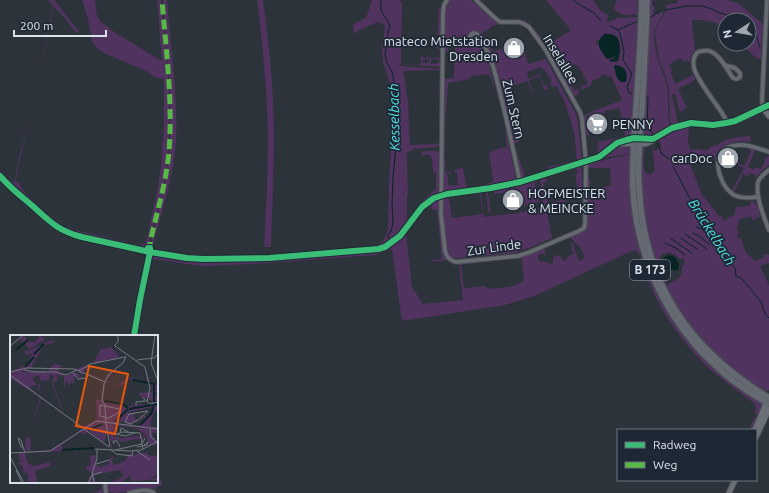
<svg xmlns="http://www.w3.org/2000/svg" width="769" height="493" viewBox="0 0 769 493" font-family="Ubuntu,sans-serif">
  <rect width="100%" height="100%" fill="#2d333a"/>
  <!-- green -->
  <g fill="#50335e" fill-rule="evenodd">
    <path d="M48,0H54L78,30L79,32L76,33L64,17L54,7L24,143L20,159L16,178V181L20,184L22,189L28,196L46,213L64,226L75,230L139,245L146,243L158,188L161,166L164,127V79L154,77L146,71L104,53L97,48L92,41L88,19L82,0H95L97,15L99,20L114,32L150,54L162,61L157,0H161C166,50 172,100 168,150C167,167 164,185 160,201C157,215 152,229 149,243L151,244L160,206L164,186L169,156L170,139V92L163,0H167C171,48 178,95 176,143C173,177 162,211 153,244V248L155,251L184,256L224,257L274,256L377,246L380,244L384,240L388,229L389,181L391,151L393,97L389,80L383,62L382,51L385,28L384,25L378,22L361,29L354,34L353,24L366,18L372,0H400V2H402L401,64L419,65L422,61L420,60L421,57L423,56L424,58H427V55H428V61L427,59H423V63H427V62H429V56H430V58H437L438,56V61L437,59H431V64H437V63L439,62L438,56L440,59V67L398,64L401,66L440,69L439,71L437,70L403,71L408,101L410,145L436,144V143L440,144L437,147L412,149V151L407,152L408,195L407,196V219H409L418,207V205L419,208L394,238L383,244L377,247L252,258V261L279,260L381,249L396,240L398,241L401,237L399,238L408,228L409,229L427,207L406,233L412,287L423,304L463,300L459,263H452L509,259L461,265L464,288L486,286L487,289C498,288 517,288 524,280L521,257L543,247L546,253L544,255L542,253L538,255V260L541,262L545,261L548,263H550V264H553V258L557,255L560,256L564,261H566L568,256L570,257L571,254H574V252L571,251L572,245L570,243L571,242L575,247L574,248L579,261L585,258L579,245L578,246C576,242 571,240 570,236L581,231L587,223V173H588V179H590V188L611,186L610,168H587V164L630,154L631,155L642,252L641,254L639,255L636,250L635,251L634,250L534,296L505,305L402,321L392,250L388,249L375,255L254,264L203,266L187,264L155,259L151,261L141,306L137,336H132L147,258L145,254L75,237L60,232L43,219L0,179V170L10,181L15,182C16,164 23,146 27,128C36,90 44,51 52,12L53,6Z"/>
    <path d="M257,0H263C269,45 274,91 274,137C274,174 272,211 271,247H264C266,211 268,174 268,137C267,91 263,45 257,0Z"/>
    <path d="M450,0H471L498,24L495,26L494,25L488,29L490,31H489L487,30L482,33L488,42L489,47H491L492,52L522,43L528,64L546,59L577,116L582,160L536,175L524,178L520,177L508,120H511L513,121L519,141L514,144L525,177L548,171V167L577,160L574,132L563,97H562L557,86L552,87L550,83L552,82L544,69L542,70L541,67L527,72L529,79L538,76V75L539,74L545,86L547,85L548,89L544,90L540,77L529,80L533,93L532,94L528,81L506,88L508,92L506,93L509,101L508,102C509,106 512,112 507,114L491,55C488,49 480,31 473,31C471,32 470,33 468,35V39L472,44H480C489,59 492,77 496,94L489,74L472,76L470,79L448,83L445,126V150L447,151L444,152L445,79L454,78L455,44L449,43L448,51L445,52L446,13V9Z"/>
    <path d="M546,0H593L601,11L609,16L606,20L608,22L618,18L639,17L632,134L628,137L599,154L597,149L599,148L598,142L623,137L625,134L620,109L619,108L605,111V113L586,116L589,125V135L588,136L585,134L583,117L584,115L622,100L611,76L608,77L606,75L604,76L603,74L600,76L601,77L592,81V83L590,84L591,85L582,90L581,87L588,83L585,77H583L582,76L584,75L581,69L579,70L578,69L580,68L579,66H577L576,64L563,70L564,73L561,74L559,73L528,25L523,22V19L529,23L548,45L571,30ZM601,37L621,48L618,61L610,60L613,59L618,55L612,58L607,59L601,50L599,44L596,43V40L599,41Z"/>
    <path d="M617,0H641V2L637,3V5L641,6L639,16L634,14C627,17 621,15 615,10L614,7Z"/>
    <path d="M649,0H655L654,15L663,11C664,18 655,24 654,34C654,42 656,54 659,62C661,70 665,77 667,85C669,99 667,114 670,126L658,134L646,137L644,136L642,129L649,23Z"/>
    <path d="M678,0H726L738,3L763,24L761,59L756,58L742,44H749V20H725V26C714,22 703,19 692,20L695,51L692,54L690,61L689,62L687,60L684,62V64L682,59H678L669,65L672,70L671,73L675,84L693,75L695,79L693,81L682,87V86L680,87L681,88L678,89L687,107L680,112L675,94L672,95L678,123L672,126L670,121L669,89L666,77L659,60L655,34L657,26L663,17L665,12L667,9L665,6L670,4L678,3Z"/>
    <polygon points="440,7 441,9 441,48 439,50 437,48 439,8"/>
    <polygon points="566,75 570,82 572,81 573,82 571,84 574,90 577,89 578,89 579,94 574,96 572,95 563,80 563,77"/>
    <path d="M689,127L688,142L691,150L699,149L702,150H708L710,147L717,145L726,140L738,137L751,136L750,142C735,139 720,144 715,158L702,156L688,159L702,195L705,198L719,216L721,215L723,221L735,214V207H744L750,205L751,201C758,201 759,211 760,217L752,220L751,216L738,220L739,224L737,226V228L739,234L737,235L738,239L741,238L746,253L752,258L754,261L764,257L763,254L769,255V263L760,266C763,273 767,279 769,286V390L767,391H761L721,361L684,320L666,287C670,282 677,280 681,276L682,266L684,265L685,263L683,258L680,259C674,251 659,250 659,262C659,269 665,275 668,280L665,283H664L647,238L641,188V155H642L643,149L648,146L644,150C644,156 641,172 648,174C650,175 652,174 654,172C656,169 652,151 652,146L654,151L662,147L659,140L678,129Z"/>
    <polygon points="505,130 506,130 516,180 514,181 486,187 446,192 444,191 444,158 445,158 446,164 445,165 445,172 451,171 451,173 447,173 449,186 458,185 457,172 454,172 454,170 463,168 466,186 468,187 479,186 492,182 493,180 489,154 494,150 507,147"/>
    <path d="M623,145C629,146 631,147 631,153L617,156L616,155V156L605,158L604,156L615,148Z"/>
    <polygon points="749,148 755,150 748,167 754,170 755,167 761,169 765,160 765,158 769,156 769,165 760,172 756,177 755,178 755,175 750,173 748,176 743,174 734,192 732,191 744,168 723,158 720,165 723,157 722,155 744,166 751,152"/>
    <path d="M424,151H437L439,152V192C436,195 425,202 421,203L423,200L436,189V172H433L432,160L430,155H420L422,152Z"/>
    <path d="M579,167L581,168L582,170V195L565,201V202H560V204L553,205L548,208L547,212L552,238L529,248L514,253L504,254L455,258C452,258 449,257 448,253C445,245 442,204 445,197L469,194V195L449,198L452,218L483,214L480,194L472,195L471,194L491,191L488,193L491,214L488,211L486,193L481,194L484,217L520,213L521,210L522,212L542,207L541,204L543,201L540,180L546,178V182L543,183L548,203L578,196L575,171V173H579L577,169H575L558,174Z"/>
    <polygon points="536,180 537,182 535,183 537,199 540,198 539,201 538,202 520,207 519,206 522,205 521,199 515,199 514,190 508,191 508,192 495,194 494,193 493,190"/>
    <polygon points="436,200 439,203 439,213 443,252 445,257 448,260 431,262 431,260 442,259 437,210 432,210 431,204"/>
    <path d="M641,257L644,258L688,339L762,403V409L754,430H749L754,418H756L757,415L755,414L756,408L754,403C740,392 726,383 712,371C689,350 669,324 655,296C650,285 645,273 641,262L640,259Z"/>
    <path d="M157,470L162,483V485L156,487L155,489V491L153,488L116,493L104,491V493H99L87,491C96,492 102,493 103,482H157Z"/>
  </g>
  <!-- water -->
  <g fill="#082526">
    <path d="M604,34C623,32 621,48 618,61L612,62L610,61L609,60L613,59L616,55L612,58L607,59C600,49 594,44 604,34Z"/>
    <path d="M615,65C626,66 628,73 626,82H621L617,78L614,67Z"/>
    <path d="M669,255C674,256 676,258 678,262L677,263H679V267L678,270C673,271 669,269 665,270C662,265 661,262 664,257Z"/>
  </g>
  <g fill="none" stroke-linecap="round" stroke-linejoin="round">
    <!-- stream -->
    <g stroke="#082526" stroke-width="1">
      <path d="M381,0C379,16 387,15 390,27L388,31V35L385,54L387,63L393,74V78L394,80V83L397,100L396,104V109L395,114V124L397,134L393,178L392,205L393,223L391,231L388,235V238"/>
      <polyline points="573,0 577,3 594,13 601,21"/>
      <polyline points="653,0 654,6"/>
      <polyline points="665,10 677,8 686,6 702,6 712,9 717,12 730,16 734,20"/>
      <polyline points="649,18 662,10"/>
      <polyline points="610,26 618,30 620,33 624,51 623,57 623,60 631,72 631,77 627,87 629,93 632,94"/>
      <polyline points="618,30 638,21"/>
      <polyline points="749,31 751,34 756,35 760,47"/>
      <path d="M647,96L648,98C648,112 645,123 653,135"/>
      <polyline points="657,143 662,154 669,159"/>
      <polyline points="673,166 689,197 699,211 701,219 704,224 719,243 722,253 735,268 736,276 741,278 749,287 761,302 765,314 769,318"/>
      <polyline points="696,227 702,229 713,240"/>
      <polyline points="693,233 699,236 710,245"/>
      <polyline points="685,234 707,249"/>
      <polyline points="670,238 692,253"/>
      <polyline points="681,238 697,249"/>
      <polyline points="665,243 676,248 685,255"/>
    </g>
    <!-- street casing -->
    <g stroke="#4a4f55" stroke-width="5.5">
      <g id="street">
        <path d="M447,0L444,5L443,13L441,214L445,251C447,257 449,260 456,262L518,256L530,252L579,231L584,228L585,224L586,162L582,119L580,112L545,49L529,27L524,24L519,22H500L494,17L476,0"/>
        <polyline points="767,0 762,100 763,108 769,105"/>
        <path d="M484,43L474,42L470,41C469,37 470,35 473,33L477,34C492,55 495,73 501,97C508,125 514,153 520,182"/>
        <path d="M724,65L735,68L740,73V77C737,80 736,79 733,78C726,68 716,47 703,51C701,51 698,52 697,53C693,57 693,63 694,68C697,80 715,102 722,113L725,118L726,123"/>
        <path d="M769,170C765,173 760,177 758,182C755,196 764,217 769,230"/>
        <path d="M758,197C751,198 740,198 734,195C728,191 723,184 721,178C714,161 719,146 739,145C749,144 760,149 769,152"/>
        <polyline points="134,336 140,300 150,252"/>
        <polyline points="105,482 106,493"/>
        <path d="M129,493C138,491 147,488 154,493"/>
      </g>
    </g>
    <!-- secondary casing -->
    <g stroke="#4a4f55" stroke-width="7">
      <g id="secondary">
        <path d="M621,144C630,142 639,146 648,143C653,141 655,138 658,136C667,130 676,126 687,124C697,121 707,125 717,125C734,124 749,115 763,108L769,116"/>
        <path d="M0,176C9,186 19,194 28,202C43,216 53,226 72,234L150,252L187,258L204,259L269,258L378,249C405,241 411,211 434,198C445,193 458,193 469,191C486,189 504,186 520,182C537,177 554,172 570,167C580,164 590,161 599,157C607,153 613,145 621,141C633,137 645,141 657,137"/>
        <polyline points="755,430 768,399"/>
        <polyline points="756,437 769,409"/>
        <polyline points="729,493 735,480"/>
      </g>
    </g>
    <!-- primary casing -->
    <g stroke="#4a4f55" stroke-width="8">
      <g id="primary">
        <path d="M642,0C641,41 638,83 635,124C634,145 632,167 633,188C636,255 666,320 715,365C731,381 750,393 769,404"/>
        <path d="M647,0C646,36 644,73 642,109C640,135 637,162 639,188C644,283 688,349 769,398"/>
      </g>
    </g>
    <!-- street -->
    <use href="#street" stroke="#676b71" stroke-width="3.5"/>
    <!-- secondary -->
    <use href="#secondary" stroke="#6b6f76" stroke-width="5"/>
    <!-- primary -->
    <use href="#primary" stroke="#646972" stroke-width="5.5"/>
    <!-- quiet -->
    <path stroke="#58b947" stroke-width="5" stroke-dasharray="10 5" stroke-linecap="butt" d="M150,252V242C157,212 166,183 169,152C173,101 166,51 162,0"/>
    <!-- cycleway casing -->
    <g stroke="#1e2834" stroke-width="8">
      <g id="cycleway">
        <path d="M0,176C9,186 18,194 28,202C48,219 55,230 82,237L150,252L187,258L204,259L269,258L378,249L385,247L393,241L400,236L422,207L434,198L447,194L491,188L520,182L599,157L617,143L626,140L634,138L653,139L672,128L691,123L713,125L726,123L735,121L769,105"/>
        <polyline points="134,336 140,300 150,252 150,248 148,248"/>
      </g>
    </g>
    <!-- cycleway -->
    <use href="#cycleway" stroke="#3abd76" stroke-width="6"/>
  </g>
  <!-- icons -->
  <defs>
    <g id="shop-disc" transform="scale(1.15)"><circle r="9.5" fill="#9ea5ac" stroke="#1e2834"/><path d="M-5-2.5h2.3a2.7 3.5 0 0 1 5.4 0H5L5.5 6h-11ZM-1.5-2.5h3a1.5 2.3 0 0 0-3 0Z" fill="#fff"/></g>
    <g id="supermarket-disc" transform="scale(1.15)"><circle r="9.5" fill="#9ea5ac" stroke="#1e2834"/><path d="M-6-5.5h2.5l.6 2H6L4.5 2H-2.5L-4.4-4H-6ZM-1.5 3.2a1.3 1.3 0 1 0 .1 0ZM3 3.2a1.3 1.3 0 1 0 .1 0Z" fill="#fff"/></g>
  </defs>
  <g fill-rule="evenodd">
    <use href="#shop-disc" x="514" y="48"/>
    <use href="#supermarket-disc" x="597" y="124"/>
    <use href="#shop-disc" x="728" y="158"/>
    <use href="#shop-disc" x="513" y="200"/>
  </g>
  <g text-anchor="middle" stroke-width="3.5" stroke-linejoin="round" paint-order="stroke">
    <!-- shield labels -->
    <rect fill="#1e2834" stroke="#a2aab3" stroke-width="1" x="630" y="260" width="40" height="20" rx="3"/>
    <g font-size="12" font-weight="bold" fill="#dbe2ea">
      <text x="650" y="274">B 173</text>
    </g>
    <!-- poi labels -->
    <g font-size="13" fill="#dbe2ea" stroke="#1e2834" text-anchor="end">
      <text x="498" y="46">mateco Mietstation<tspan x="498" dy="15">Dresden</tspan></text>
      <text x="612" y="129" text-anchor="start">PENNY</text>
      <text x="712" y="163">carDoc</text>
      <text x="528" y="198" text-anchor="start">HOFMEISTER<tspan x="528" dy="15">&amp; MEINCKE</tspan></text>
    </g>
    <!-- street labels -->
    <g font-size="13" fill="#dbe2ea" stroke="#1e2834">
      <text transform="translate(561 59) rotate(59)" y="5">Inselallee</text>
      <text transform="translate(514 109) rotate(77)" y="5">Zum Stern</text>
      <text transform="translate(494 247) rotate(-8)" y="5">Zur Linde</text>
    </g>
    <!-- water labels -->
    <g font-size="14" font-style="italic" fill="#4fe0e3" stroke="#1e2834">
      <text transform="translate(394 117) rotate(-91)" y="5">Kesselbach</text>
      <text transform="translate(712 232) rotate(58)" y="5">Brückelbach</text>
    </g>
  </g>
  <!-- overview -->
  <g transform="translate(10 335)">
    <rect width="148" height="148" fill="#2d333a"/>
    <path d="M14,0L18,7H25L29,2L26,0H30L34,4L35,8L43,5L46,7L33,11L21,33L10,37H26L28,34V37L34,35L36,38H42L38,35L44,29L54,31L49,33L48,38L56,41L65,37L73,42H64V49L60,47L59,51L56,46L54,54V41L46,40L48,45L43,47L44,52L51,70L52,77L51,83L52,77L31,63L22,91L20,117L41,115L66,99L72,93L74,94L64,86L73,92L87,85L86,65H91L95,47L79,40L77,44L76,43L77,39L78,38L95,46L98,40L112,27L103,37L116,43L121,40L117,43H128L131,34L124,31L131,34L129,43L114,45L116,43L103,37L96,46L109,50L113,46L137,47L134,31L138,46L148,51V56L144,58L148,61V76H144L140,91L148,93V98H140L148,108L140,111L136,101H133L134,109L132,103L112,107L104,104L101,107L102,113H101L100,99H97L94,108L80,97L74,99L70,97L52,110V115L81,113L67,115L66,122V115L15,118L18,129L25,131L40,127V131L25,136L28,148H18V139L13,137V132L8,127L15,126L10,125L8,118L20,117L15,115L16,102L21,103L22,92L24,83L0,82L24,83L30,62L0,43V37L18,29L22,18L17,20L13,17L0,22L13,17L20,15L34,9V5L20,14L9,4ZM40,39L45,42L42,45L43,52L52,77L21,54L20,51L28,50L30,59V49L27,50L22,43L29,40L30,46L39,45ZM116,46L138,48L143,53L142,57L128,58L111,51ZM96,47L118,53L128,58L134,65L133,63H137L143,67L139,70L126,69L123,73L124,70L117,72L110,66L109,69L93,66ZM143,72L138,83L135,81L138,77L137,76H133L137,78L134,82L129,79L131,82L129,84L135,83L129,93L140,94L142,104L139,94L125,93L136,100L112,103L103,101L106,90L125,93L126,91L108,89L110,86L120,89L129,85H126L123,80L127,78L126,77L120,79L118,77ZM83,0L92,14L101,12L110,22L80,29L72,40L66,34L83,28L91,14ZM126,116L131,119L135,117L140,121L148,120V139L138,144L146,143L145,141H148H146L148,145L121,146L120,140L111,148H99L111,143L114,138L111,139V135L84,140V146L79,148L82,136L79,137L76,132L81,130L80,121L86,120L85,129L89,132L99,129V124L104,121L102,126L104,130L115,126L120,118L123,121L128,119Z" fill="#50335e" fill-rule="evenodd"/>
    <path fill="none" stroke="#082526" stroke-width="2" d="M6,15L18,5M24,19L34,9M15,32L24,22M123,45L144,49V66L147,69M94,66L112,69L118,73M119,74L148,69M106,86L118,74M130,90L141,79L144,71M78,95L93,89M52,115L84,113"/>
    <path fill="none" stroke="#737980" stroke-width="1" d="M145,0L141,28L148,46M0,11L13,0M104,11L108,7V0M105,11L135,32L140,53L137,67M127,25L144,23L148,19M14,35L26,37M69,36L80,29L115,22M0,37L17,33L64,34L95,47M26,37H46L56,40L67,35M63,38L68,44L76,43L77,39M0,40L73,93M133,63L140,69L148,67M90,70L109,74L111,76L99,83L90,81ZM126,70V67L135,66M138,76L128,85L120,89L115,87L119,79ZM96,88L95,70L92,65L94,49L98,40L113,28L116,21M96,88L100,112M74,94L99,112M140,94L141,102L148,108M96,97L115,101L125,98M110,98L111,93L120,98M107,99L112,97L130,98L133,114M11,105L8,103L11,112H13M11,105L15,118M104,109L103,106H107L110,112M127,112L137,110L138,107L134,110M85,114L120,116L131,115L147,107M100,114L106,119L122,121L123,116M105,115L132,109L135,103M127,116L140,125M0,118L40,116L86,86L148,94M0,122L14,148M86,129L99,125M6,135L12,148M78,148L82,140L92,137M85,148L82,138L87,124V114"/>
    <path fill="#e8590c" fill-opacity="0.15" stroke="#e8590c" stroke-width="2" d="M79,31L118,39L105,99L66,91Z"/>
    <rect width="148" height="148" fill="none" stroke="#dbe2ea" stroke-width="2"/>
  </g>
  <!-- legend -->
  <rect x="617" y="429" width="140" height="52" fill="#1e2834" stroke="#6a727d"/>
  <rect x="625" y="442" width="20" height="6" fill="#3abd76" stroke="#6a727d"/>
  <text x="653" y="449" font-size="12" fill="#dbe2ea">Radweg</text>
  <rect x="625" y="462" width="20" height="6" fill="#58b947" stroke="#6a727d"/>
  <text x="653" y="469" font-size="12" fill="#dbe2ea">Weg</text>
  <!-- north arrow -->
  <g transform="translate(737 32) rotate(258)"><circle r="19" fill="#1e2834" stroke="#6a727d"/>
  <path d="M0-3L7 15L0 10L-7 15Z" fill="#9ea5ac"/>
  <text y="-6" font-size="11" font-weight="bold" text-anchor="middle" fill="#dbe2ea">N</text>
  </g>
  <!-- scale -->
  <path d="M14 30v6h92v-6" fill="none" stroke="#dbe2ea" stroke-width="2"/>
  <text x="20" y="30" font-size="12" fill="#dbe2ea" stroke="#1e2834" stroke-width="3" paint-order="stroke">200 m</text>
</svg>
